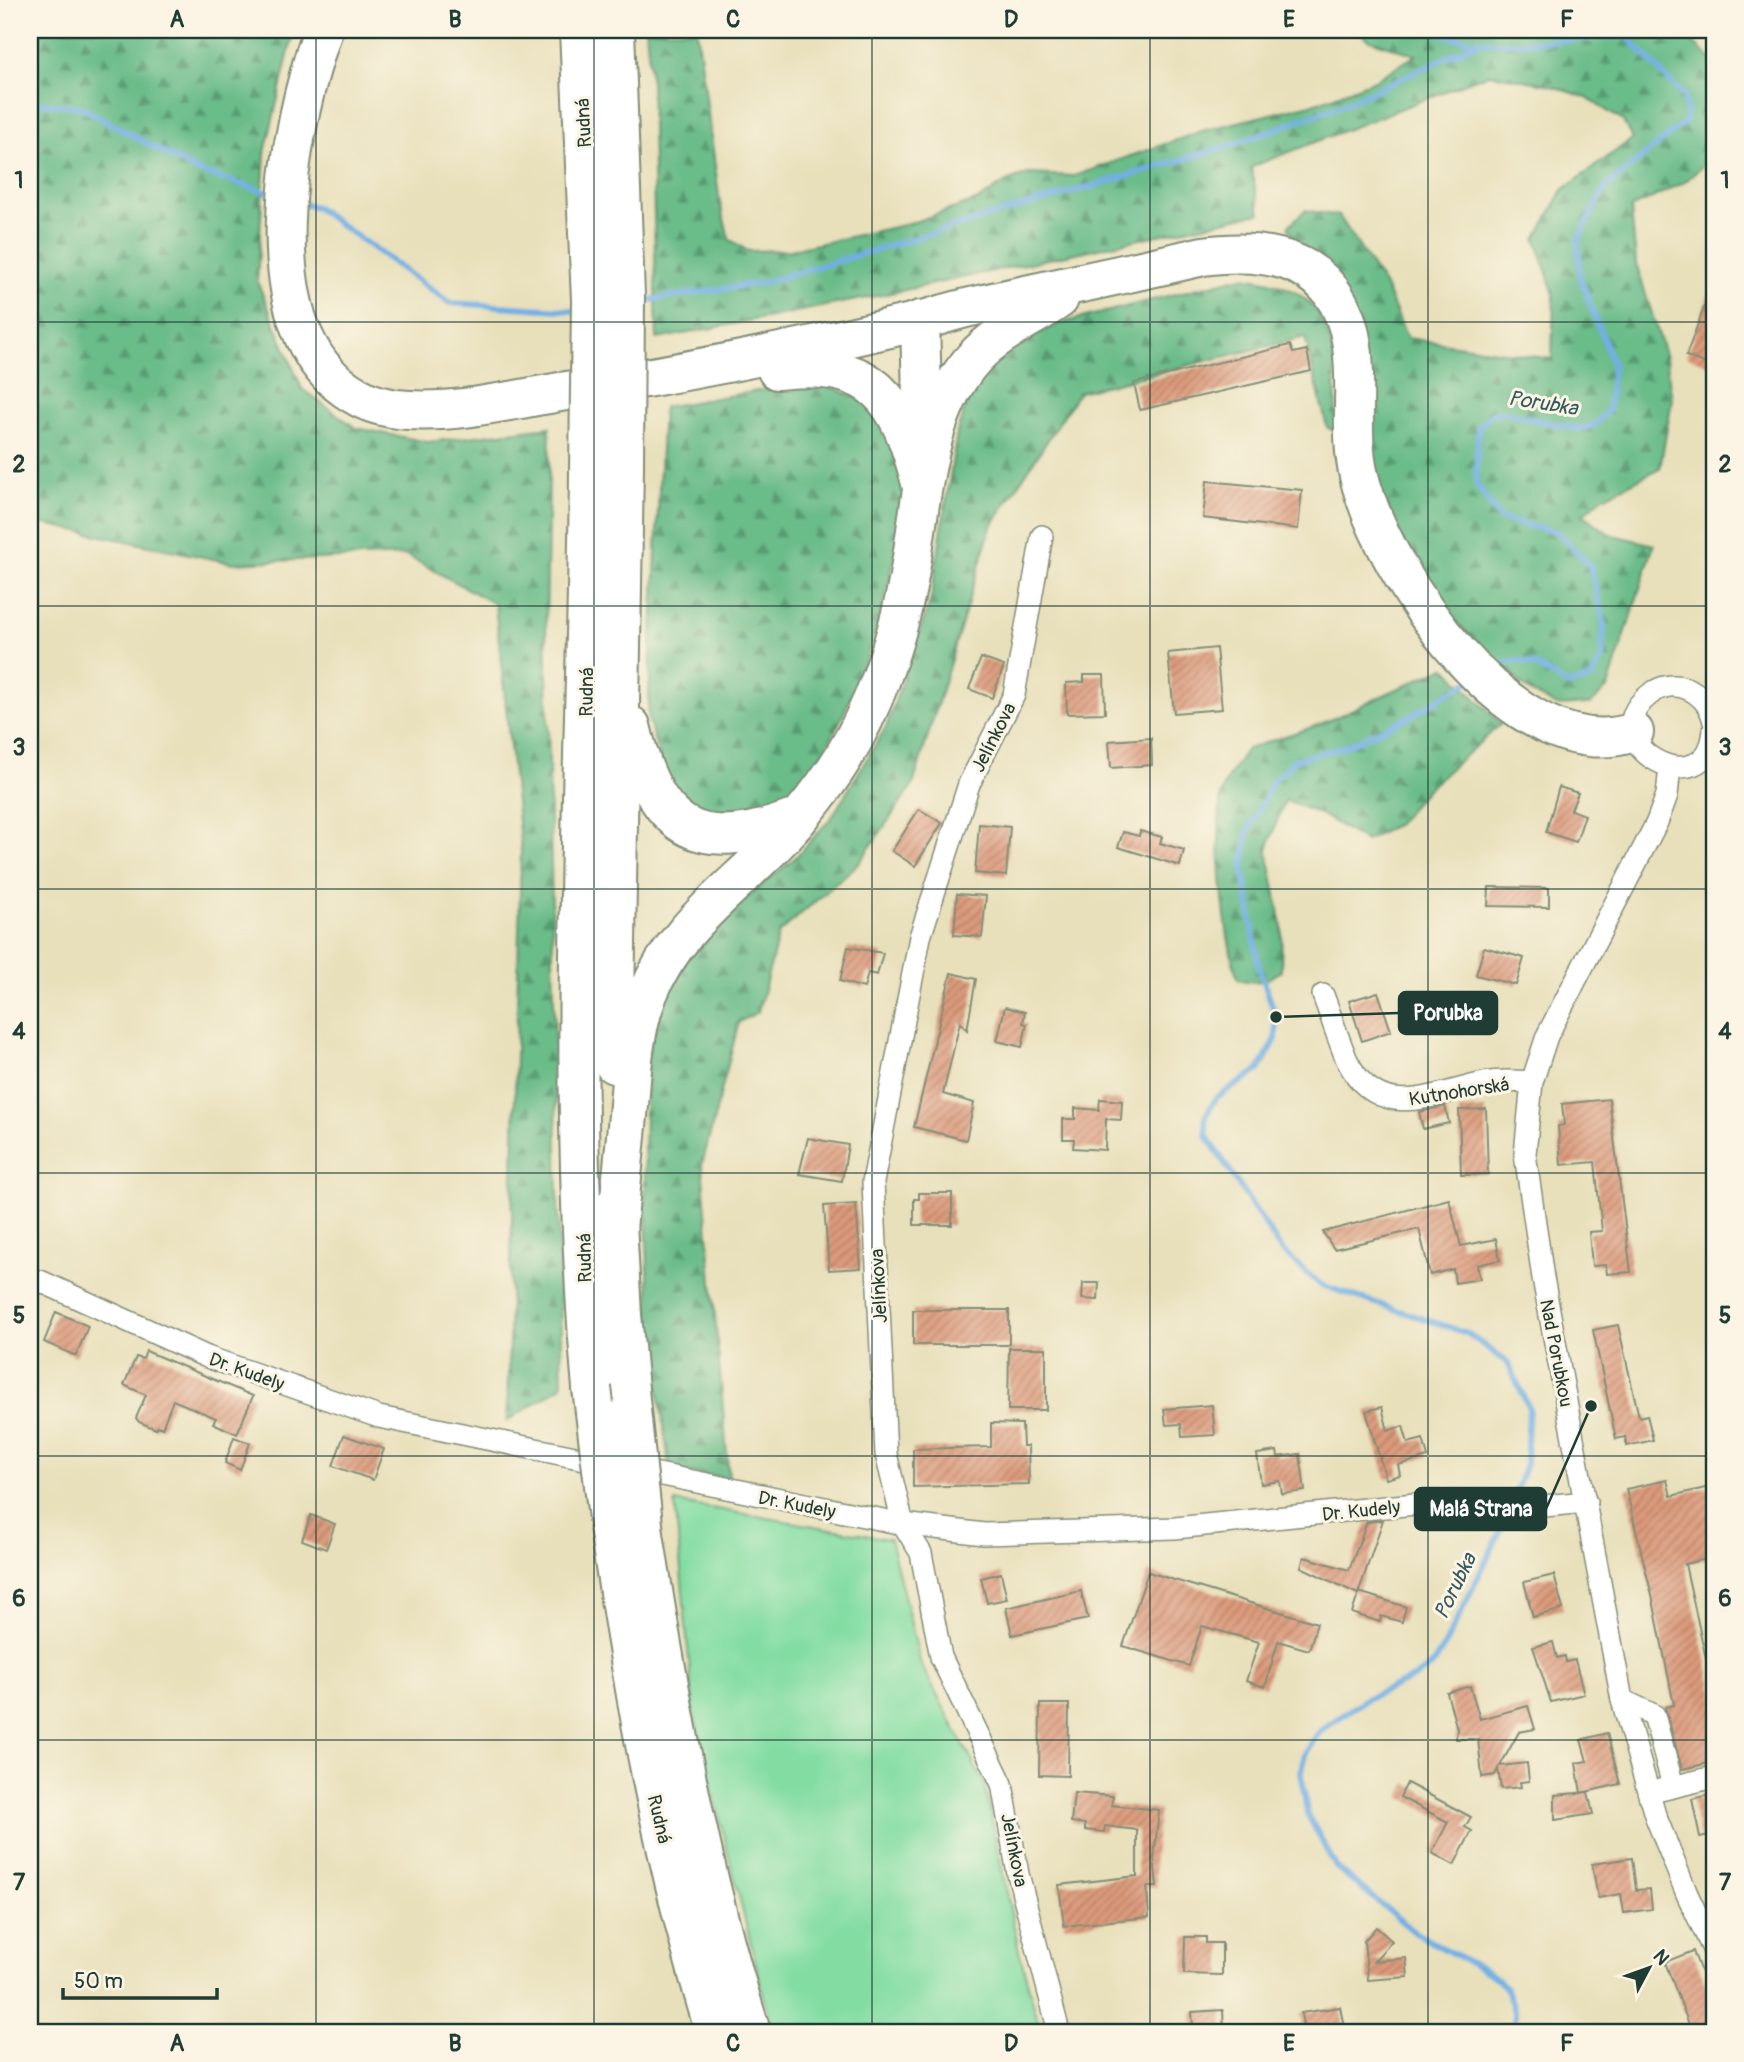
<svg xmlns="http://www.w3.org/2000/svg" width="1744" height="2062" viewBox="0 0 1744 2062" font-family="Pangolin,sans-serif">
  <defs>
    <pattern id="forest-firs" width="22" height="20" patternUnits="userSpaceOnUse" patternTransform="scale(1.75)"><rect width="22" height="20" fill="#6abc89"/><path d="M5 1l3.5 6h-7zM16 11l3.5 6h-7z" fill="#579a71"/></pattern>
    <pattern id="building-hatch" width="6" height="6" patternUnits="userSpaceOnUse" patternTransform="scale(1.75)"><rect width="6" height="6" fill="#dc9a7b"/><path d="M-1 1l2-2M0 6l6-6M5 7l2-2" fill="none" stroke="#b27f66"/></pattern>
  </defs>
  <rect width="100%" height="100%" fill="#fcf5e5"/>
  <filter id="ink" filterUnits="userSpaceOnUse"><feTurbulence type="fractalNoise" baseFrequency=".0143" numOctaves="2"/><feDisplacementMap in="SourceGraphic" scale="14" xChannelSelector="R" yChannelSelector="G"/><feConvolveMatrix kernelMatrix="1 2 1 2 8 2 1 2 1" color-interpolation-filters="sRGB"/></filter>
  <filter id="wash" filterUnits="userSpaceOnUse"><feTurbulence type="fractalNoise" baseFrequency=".00686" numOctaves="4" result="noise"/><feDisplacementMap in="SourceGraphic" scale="28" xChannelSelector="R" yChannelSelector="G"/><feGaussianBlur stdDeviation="1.57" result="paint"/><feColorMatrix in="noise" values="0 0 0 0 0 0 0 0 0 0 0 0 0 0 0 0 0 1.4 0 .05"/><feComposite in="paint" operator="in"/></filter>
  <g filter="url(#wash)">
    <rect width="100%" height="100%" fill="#e8e0bb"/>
    <!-- grass -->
    <polygon fill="#83dda3" stroke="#518d6c" stroke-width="2" points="675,1502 890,1539 921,1665 984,1783 1019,1951 1041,2032 773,2032 694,1716"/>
    <!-- forest -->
    <g fill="url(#forest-firs)" stroke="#447c5e" stroke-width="2">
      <polygon points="30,30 294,30 265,153 257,281 302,389 356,428 428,442 550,427 546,624 562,1386 507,1421 521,851 495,604 406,555 232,563 40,523 30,518"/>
      <polygon points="646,30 697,30 720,203 729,239 748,251 791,250 908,224 979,200 1006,182 1028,174 1074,176 1202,131 1319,102 1375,80 1416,55 1370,40 1356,30 1679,30 1714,62 1714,155 1685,182 1631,208 1636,263 1666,358 1672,400 1660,468 1602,498 1583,514 1609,534 1654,545 1608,687 1591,704 1556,706 1530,692 1444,612 1401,538 1376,481 1367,413 1298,244 1288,227 1305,210 1339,216 1386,288 1407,338 1552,359 1554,295 1536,239 1563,190 1632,139 1623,121 1585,97 1546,84 1489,74 1251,167 1260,213 887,294 657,339 651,83"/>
      <path d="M1242,277C1342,288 1335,351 1336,432L1327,427L1305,337L1079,392L991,527L913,785L859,863L779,933L758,1012L739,1022L702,1165L729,1478L670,1471L650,1332L644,1149L647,1058L669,979L702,933L795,858L832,817L886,727L931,599L957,432L971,389L997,359L1024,340L1058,324Z"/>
      <path d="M816,381L874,404C882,426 901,462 903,484C907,560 838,787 762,818C747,824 721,820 704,821L669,791L648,718L663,407Z"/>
      <path d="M1445,667L1501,724L1426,790L1397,824L1366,841L1320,814L1285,800L1267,849L1282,926L1281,971C1266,982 1255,984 1238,979C1224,936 1215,842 1221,796C1223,781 1239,762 1247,749L1321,724Z"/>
    </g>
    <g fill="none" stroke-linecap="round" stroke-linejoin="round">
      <!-- stream -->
      <g stroke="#72afe4" stroke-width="6">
        <path d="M1433,30C1476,53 1575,38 1626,36L1685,97L1686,121L1605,188L1578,240L1580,277L1613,365L1608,410L1595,425L1579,429L1506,413H1492L1478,428L1476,484L1500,519L1557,532L1590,566L1604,623L1602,658L1591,679L1567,685C1540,668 1523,651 1492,669"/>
        <polyline points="30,102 81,107 197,171 266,192"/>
        <polyline points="299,202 317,208 450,303 578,311"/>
        <polyline points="637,302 766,282 1232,145 1352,101 1477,43"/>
        <polyline points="1470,681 1407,718 1346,746 1295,760 1274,780 1248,831 1243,867 1259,968 1276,1017 1276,1039 1259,1070 1216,1098 1205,1117 1207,1136 1282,1251 1321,1285 1467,1333 1508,1363 1529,1408 1526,1464 1503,1526 1446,1643 1432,1665 1416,1677 1366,1699 1321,1730 1306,1751 1301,1770 1307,1813 1336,1867 1417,1934 1491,1974 1507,1988 1515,2014 1514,2032"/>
      </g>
    </g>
    <g id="blocks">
      <!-- building -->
      <g fill="url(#building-hatch)">
        <polygon points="1712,286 1714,286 1714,367 1686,356"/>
        <polygon points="1290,345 1293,353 1307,350 1311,371 1140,410 1134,383"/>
        <polygon points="1207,481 1302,490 1298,529 1203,518"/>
        <polygon points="1216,648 1222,709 1174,713 1168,653"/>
        <polygon points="981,658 1004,666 992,698 969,689"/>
        <polygon points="1084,675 1104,675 1105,713 1067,714 1066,683 1084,682"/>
        <polygon points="1151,738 1152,765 1111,768 1109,741"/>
        <polygon points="1559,787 1578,793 1571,810 1585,815 1576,842 1546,832"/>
        <polygon points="919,809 942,823 915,866 892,851"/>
        <polygon points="979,824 1010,827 1006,876 975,873"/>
        <polygon points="1140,831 1162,837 1160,843 1184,850 1180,866 1118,847 1123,832 1139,836"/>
        <polygon points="1489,887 1549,888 1549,907 1488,906"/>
        <polygon points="957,894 986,896 982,937 954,935"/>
        <polygon points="848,947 883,953 877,975 868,973 864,988 840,981"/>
        <polygon points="1484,947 1524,958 1516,985 1476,975"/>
        <polygon points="951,973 976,979 967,1030 960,1022 943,1094 974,1103 966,1140 914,1127"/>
        <polygon points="1378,992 1391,1031 1362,1041 1349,1001"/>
        <polygon points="1005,1007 1025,1012 1023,1023 1027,1024 1022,1047 997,1041"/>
        <polygon points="1100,1099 1122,1101 1121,1120 1106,1119 1105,1150 1073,1148 1074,1139 1063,1139 1063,1119 1075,1119 1075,1108 1099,1110"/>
        <polygon points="1609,1099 1631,1272 1607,1274 1606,1265 1592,1266 1589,1232 1602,1231 1595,1162 1561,1165 1558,1126 1564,1125 1562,1104"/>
        <polygon points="1445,1106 1449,1123 1423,1129 1419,1112"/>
        <polygon points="1486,1109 1488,1174 1461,1175 1459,1110"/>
        <polygon points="808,1138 848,1145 842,1181 799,1174"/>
        <polygon points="919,1193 952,1193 952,1225 914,1225 914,1199 919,1199"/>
        <polygon points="1449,1199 1461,1246 1496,1239 1500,1260 1477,1265 1480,1279 1455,1283 1453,1269 1430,1275 1419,1229 1334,1249 1323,1232"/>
        <polygon points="856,1204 861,1268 829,1270 824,1206"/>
        <polygon points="1083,1283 1099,1283 1098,1300 1082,1299"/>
        <rect x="913" y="1310" width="96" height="35"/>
        <polygon points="56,1312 88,1326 76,1356 44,1342"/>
        <polygon points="1618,1325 1639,1417 1647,1415 1653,1440 1627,1446 1625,1437 1616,1439 1593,1330"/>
        <polygon points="1009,1348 1046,1348 1046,1410 1008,1410"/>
        <polygon points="146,1351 253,1396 237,1434 213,1423 216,1418 173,1400 162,1428 158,1426 156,1429 139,1422 136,1418 146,1395 124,1385 136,1357 143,1359"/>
        <polygon points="1212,1405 1215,1435 1182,1437 1181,1424 1166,1425 1164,1409"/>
        <polygon points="1382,1407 1388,1431 1403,1426 1408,1443 1423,1439 1428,1457 1398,1465 1400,1475 1386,1479 1366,1411"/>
        <polygon points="991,1423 1022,1424 1023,1446 1028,1446 1029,1484 913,1487 913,1449 991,1447"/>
        <polygon points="344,1435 384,1449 373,1480 333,1466"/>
        <polygon points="234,1437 250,1443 240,1470 225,1463"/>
        <polygon points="1277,1451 1278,1457 1300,1454 1305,1491 1282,1494 1280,1481 1261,1484 1257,1454"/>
        <polygon points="1667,1480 1671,1496 1714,1486 1714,1557 1685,1564 1714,1695 1714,1762 1682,1769 1665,1707 1674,1705 1653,1600 1626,1489"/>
        <polygon points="311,1515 335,1524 326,1549 302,1540"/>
        <polygon points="1383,1520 1358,1594 1301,1567 1304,1557 1349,1570 1367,1522"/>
        <polygon points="1148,1572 1317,1623 1309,1650 1278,1641 1265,1687 1246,1681 1259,1642 1202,1626 1189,1666 1123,1646"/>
        <polygon points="1001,1573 1007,1599 987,1603 981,1578"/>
        <polygon points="1554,1575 1563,1609 1533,1617 1524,1582"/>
        <polygon points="1081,1591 1088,1619 1012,1635 1006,1608"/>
        <polygon points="1359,1592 1406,1607 1402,1622 1381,1616 1380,1622 1352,1613"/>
        <polygon points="1553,1642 1557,1658 1565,1656 1566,1662 1575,1660 1584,1694 1551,1702 1533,1647"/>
        <polygon points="1470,1686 1480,1719 1528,1706 1535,1729 1519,1732 1500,1766 1527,1763 1529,1781 1520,1782 1521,1787 1501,1789 1498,1769 1495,1775 1482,1777 1478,1739 1456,1739 1457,1729 1447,1693"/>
        <polygon points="1040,1704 1069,1704 1068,1776 1039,1775"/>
        <polygon points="1607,1733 1620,1784 1581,1793 1576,1763 1587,1761 1581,1740"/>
        <polygon points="1407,1783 1471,1817 1465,1827 1472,1831 1454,1865 1432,1853 1448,1822 1400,1797"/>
        <polygon points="1588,1792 1593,1814 1555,1820 1555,1795"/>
        <polygon points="1074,1793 1113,1796 1111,1805 1159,1810 1154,1858 1157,1887 1147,1887 1149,1917 1064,1926 1059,1885 1137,1876 1137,1830 1105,1826 1104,1832 1085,1830 1085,1824 1071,1822"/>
        <polygon points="1714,1794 1714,1834 1700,1837 1692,1799"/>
        <polygon points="1632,1858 1636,1890 1650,1889 1652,1909 1624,1913 1621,1894 1598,1898 1592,1864"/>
        <polygon points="1376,1927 1392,1941 1374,1961 1406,1958 1408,1977 1368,1980 1364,1941"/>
        <polygon points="1185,1937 1206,1937 1206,1943 1222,1943 1222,1975 1184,1974"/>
        <polygon points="1693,1951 1714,2006 1714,2032 1692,2032 1665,1962"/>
        <polygon points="1340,2007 1345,2032 1304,2032 1301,2013"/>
        <polygon points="1223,2010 1224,2032 1197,2032 1197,2028 1193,2028 1192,2012"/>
      </g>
    </g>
  </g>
  <g filter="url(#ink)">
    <use href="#blocks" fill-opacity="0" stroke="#848e78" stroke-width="2"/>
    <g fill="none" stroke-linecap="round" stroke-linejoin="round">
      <!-- street casing -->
      <g stroke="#848e78" stroke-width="24">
        <g id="street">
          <polyline points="1042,536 1014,695 969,784 920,937 873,1182 886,1454 903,1524 921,1553 941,1657 1002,1784 1018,1874 1059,2032"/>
          <path d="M1714,722C1708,692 1675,674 1649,695C1587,744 1709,810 1714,729"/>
          <polyline points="1670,767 1667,795 1657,822 1547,1036 1532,1082 1525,1154 1543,1278 1622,1700 1655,1815 1687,1894 1714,1951"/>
          <path d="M1323,995C1331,1016 1338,1039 1347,1060C1378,1124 1432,1094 1484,1083C1500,1080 1516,1081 1532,1082"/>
          <polyline points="40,1281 207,1357 379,1417 903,1524 984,1534 1175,1528 1425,1503 1534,1507 1586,1502"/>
          <polyline points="1622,1700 1654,1715 1673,1786"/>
          <polyline points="1660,1790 1714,1777"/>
        </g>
      </g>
      <!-- highway casing -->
      <g stroke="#848e78" stroke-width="42">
        <g id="highway">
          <path d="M323,30C290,125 246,333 355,395C371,405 390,409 409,410C458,413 512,400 560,392C681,374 801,349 920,321C938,316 956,310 975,306C1051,289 1127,274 1203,256C1248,250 1300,252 1330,290C1371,343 1344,416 1359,476C1383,574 1515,773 1634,732"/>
          <polyline points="579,30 591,300"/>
          <polyline points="615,30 625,295"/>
          <polyline points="920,320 923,436"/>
          <path d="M777,370C876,359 899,398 922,487"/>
          <path d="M589,472C586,777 565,1084 592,1388"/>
          <path d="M631,726C655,828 695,857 796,818"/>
          <polyline points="614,1064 624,467"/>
          <polyline points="616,1204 622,1315 631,1410"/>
          <path d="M617,1229C621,1188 625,1146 629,1105C632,1067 634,1030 648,994C671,936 718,900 761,858C790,831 822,792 843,758C873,708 894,649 906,592C922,517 920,416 975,357C999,331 1031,319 1059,299"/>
          <path d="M609,1526C634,1697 664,1867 715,2032"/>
          <path d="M644,1534C670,1702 700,1870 751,2032"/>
        </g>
      </g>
      <!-- street -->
      <use href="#street" stroke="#fff" stroke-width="21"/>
      <!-- highway -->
      <use href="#highway" stroke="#fff" stroke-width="38"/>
      <!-- highway-bridge casing -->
      <g stroke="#848e78" stroke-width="42" stroke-linecap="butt">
        <g id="highway-bridge">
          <polyline points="624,467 625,295"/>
          <polyline points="589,472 591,300"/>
          <polyline points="592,1388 609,1526"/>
          <polyline points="631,1410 644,1534"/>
        </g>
      </g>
      <!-- highway-bridge -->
      <use href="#highway-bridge" stroke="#fff" stroke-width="38"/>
    </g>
  </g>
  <!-- grid -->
  <path fill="none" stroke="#1f3d34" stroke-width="2" stroke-opacity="0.55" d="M316,30V2032M594,30V2032M872,30V2032M1150,30V2032M1428,30V2032M30,322H1714M30,606H1714M30,889H1714M30,1173H1714M30,1456H1714M30,1740H1714"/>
  <g text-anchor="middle" stroke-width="6" stroke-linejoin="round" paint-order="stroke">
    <!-- street labels -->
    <g font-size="19" fill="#1f3d34" stroke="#fcf5e5">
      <text transform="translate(583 123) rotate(-93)" y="7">Rudná</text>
      <text transform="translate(586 692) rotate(-89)" y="7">Rudná</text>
      <text transform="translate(993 737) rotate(-63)" y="7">Jelínkova</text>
      <text transform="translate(1459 1091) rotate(-9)" y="7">Kutnohorská</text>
      <text transform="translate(584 1258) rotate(-91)" y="7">Rudná</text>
      <text transform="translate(878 1286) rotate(-93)" y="7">Jelínkova</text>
      <text transform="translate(1557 1353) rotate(79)" y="7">Nad Porubkou</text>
      <text transform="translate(247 1371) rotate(20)" y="7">Dr. Kudely</text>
      <text transform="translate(797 1504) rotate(11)" y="7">Dr. Kudely</text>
      <text transform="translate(1361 1510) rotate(-6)" y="7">Dr. Kudely</text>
      <text transform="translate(660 1819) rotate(77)" y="7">Rudná</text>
      <text transform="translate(1015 1850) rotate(79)" y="7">Jelínkova</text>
    </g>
    <!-- water labels -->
    <g font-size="21" font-style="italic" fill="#345a60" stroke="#fcf5e5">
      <text transform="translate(1543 403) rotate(9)" y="7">Porubka</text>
      <text transform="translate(1455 1586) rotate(-64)" y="7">Porubka</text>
    </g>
  </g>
  <!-- callouts -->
  <path fill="none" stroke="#1f3d34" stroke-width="2.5" d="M1276 1017L1399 1013M1591 1406L1546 1509"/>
  <g fill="#1f3d34" stroke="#fcf5e5" stroke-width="2.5">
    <circle cx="1276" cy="1017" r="7"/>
    <circle cx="1591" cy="1406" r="7"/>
  </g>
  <g fill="#1f3d34" stroke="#1f3d34" stroke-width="2.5">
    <rect x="1399" y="992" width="98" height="42" rx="7"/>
    <rect x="1415" y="1488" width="131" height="42" rx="7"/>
  </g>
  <g font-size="21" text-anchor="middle" font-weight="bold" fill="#fff">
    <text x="1448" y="1020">Porubka</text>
    <text x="1481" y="1516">Malá Strana</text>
  </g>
  <!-- margin -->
  <rect width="1744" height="2062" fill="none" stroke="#fcf5e5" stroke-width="77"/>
  <!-- north arrow -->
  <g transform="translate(1649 1968) rotate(49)" stroke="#fcf5e5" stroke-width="5" paint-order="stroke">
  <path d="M0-5L12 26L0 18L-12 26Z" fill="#1f3d34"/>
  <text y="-10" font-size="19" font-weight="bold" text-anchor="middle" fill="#1f3d34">N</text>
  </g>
  <!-- scale -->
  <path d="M63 1988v10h154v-10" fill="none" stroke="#1f3d34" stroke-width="3.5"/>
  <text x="74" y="1988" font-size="21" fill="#1f3d34" stroke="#fcf5e5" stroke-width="5" paint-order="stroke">50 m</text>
  <rect x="38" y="38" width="1668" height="1986" fill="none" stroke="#1f3d34" stroke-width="2.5"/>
  <g font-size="23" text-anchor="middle" font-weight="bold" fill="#1f3d34">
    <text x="177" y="27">A</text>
    <text x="455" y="27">B</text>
    <text x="733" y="27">C</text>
    <text x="1011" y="27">D</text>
    <text x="1289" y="27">E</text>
    <text x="1567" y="27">F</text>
    <text x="19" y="188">1</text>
    <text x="1725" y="188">1</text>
    <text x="19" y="472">2</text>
    <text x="1725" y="472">2</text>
    <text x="19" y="755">3</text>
    <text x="1725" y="755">3</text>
    <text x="19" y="1039">4</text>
    <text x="1725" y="1039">4</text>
    <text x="19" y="1323">5</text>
    <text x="1725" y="1323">5</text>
    <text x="19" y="1606">6</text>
    <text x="1725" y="1606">6</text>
    <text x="19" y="1890">7</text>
    <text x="1725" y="1890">7</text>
    <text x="177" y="2051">A</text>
    <text x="455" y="2051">B</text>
    <text x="733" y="2051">C</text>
    <text x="1011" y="2051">D</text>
    <text x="1289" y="2051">E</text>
    <text x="1567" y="2051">F</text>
  </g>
</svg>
